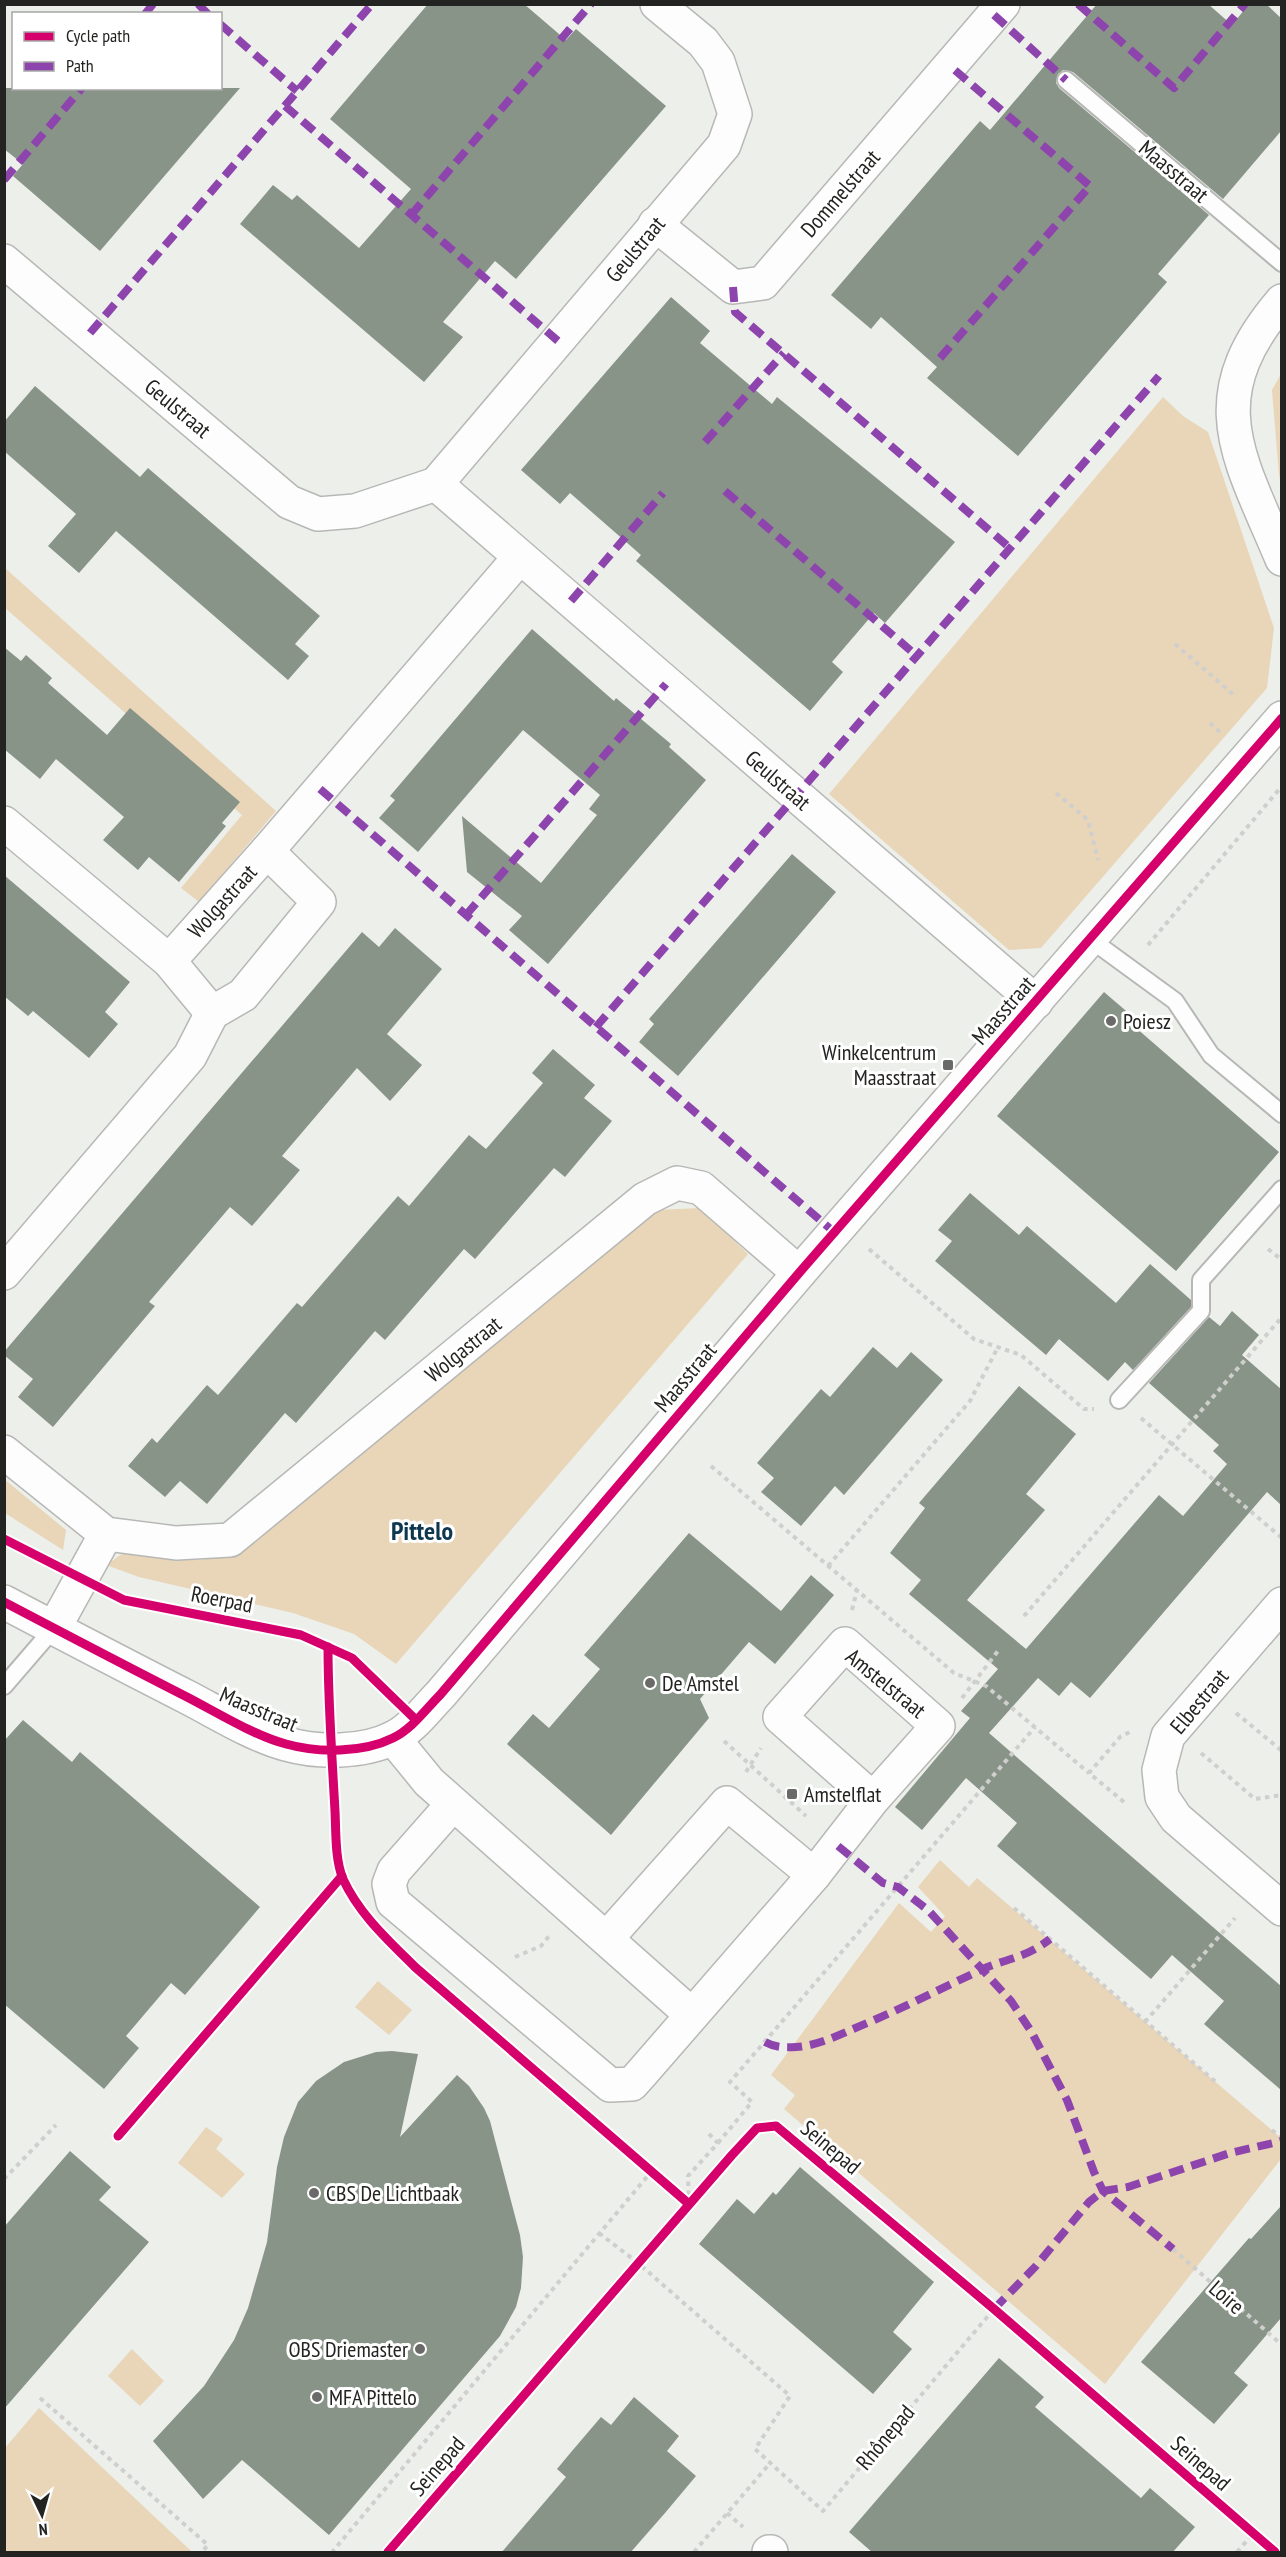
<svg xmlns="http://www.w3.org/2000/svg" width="1286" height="2557" viewBox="0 0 1286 2557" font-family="'PT Sans Narrow',sans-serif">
  <rect width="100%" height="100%" fill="#edefeb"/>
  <!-- green -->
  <g fill="#e9d5b8">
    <polygon points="1281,374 1281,483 1279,475 1272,390"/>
    <polygon points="1163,397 1183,416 1208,432 1274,628 1267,688 1041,948 1009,950 829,794"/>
    <polygon points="5,568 276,811 199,902 181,888 242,815 5,608"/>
    <polygon points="700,1208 748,1254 396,1664 354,1634 293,1613 139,1577 106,1565 129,1549 151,1550 200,1560 241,1553 656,1210"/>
    <polygon points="4,1479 66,1530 63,1550 5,1513"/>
    <polygon points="940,1860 969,1887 977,1878 1281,2138 1281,2159 1105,2384 784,2109 795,2095 771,2075 899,1903 931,1932 945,1916 918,1887"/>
    <polygon points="378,1981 412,2010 389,2035 355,2007"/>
    <polygon points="206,2127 223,2139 216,2149 245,2174 222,2198 178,2163"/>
    <polygon points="132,2349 164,2381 140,2406 108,2376"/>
    <polygon points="39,2408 192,2552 5,2552 5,2448"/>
  </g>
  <!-- building -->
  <g fill="#899488">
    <polygon points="428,4 524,4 566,40 576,29 666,106 516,279 495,261 443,322 463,337 424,382 240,224 273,185 292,200 297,195 298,196 359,248 411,189 330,119"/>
    <polygon points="1097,4 1208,4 1232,25 1249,4 1266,4 1281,18 1281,131 1223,199 1073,72 1063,70 1058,74 1056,83 1059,88 1209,215 1158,274 1167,282 1018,456 927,378 937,367 881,317 871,329 831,295 980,121 990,130"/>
    <polygon points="4,88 240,88 100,251 13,176 23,164 4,149"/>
    <polygon points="671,297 710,331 700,343 772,404 777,397 955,542 885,623 874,613 832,662 843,672 810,711 636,561 641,555 570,493 560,504 521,470"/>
    <polygon points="35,386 140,477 148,468 320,616 295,644 309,656 288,680 116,531 79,573 48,546 76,514 4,451 4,422"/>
    <polygon points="532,629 614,701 616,698 671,744 669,747 706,780 548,964 509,930 522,916 467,872 462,816 541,883 597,815 589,809 600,795 523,730 418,852 379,818 395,800 390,796"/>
    <polygon points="4,647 21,661 26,655 52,678 48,683 107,735 130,708 240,802 222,823 226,826 179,882 149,857 138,870 103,840 124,817 56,759 40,779 4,749"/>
    <polygon points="792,854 836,892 678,1076 639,1042 654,1024 649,1019"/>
    <polygon points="4,875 130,982 105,1012 118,1024 89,1058 33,1011 28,1016 4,996"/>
    <polygon points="395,928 442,969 387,1034 422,1065 390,1101 357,1068 282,1156 300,1170 252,1226 230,1207 149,1302 155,1306 53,1427 18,1397 33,1379 4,1355 4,1352 362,932 379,947"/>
    <polygon points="1104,992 1139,1022 1135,1027 1279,1152 1176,1271 997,1116"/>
    <polygon points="553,1049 595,1085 584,1098 612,1121 565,1177 554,1168 475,1259 464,1249 385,1340 375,1331 296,1423 285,1413 207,1504 180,1481 165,1497 128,1466 152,1438 157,1443 207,1385 218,1395 297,1303 302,1307 398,1196 409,1206 469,1135 486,1149 543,1083 532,1073"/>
    <polygon points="970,1193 1019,1235 1027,1226 1116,1303 1150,1264 1191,1300 1191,1307 1133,1370 1125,1362 1108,1381 1059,1339 1046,1355 935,1261 952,1241 938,1230"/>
    <polygon points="1232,1311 1259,1335 1242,1355 1281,1389 1281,1505 1267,1492 1090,1698 1071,1682 1059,1696 1038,1678 989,1733 1281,1986 1281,2090 1204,2024 1224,2001 1172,1955 1151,1979 997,1846 1017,1823 966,1778 922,1830 895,1807 970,1718 961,1711 998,1669 909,1594 921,1580 890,1553 925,1508 919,1503 1019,1386 1076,1434 1026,1494 1045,1510 967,1600 1026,1649 1159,1495 1183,1516 1227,1464 1213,1451 1219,1445 1149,1383 1209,1317 1220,1326"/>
    <polygon points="873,1347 897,1368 911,1352 943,1380 844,1495 835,1486 801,1526 761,1492 774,1478 757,1463 821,1389 830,1397"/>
    <polygon points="689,1533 781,1611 811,1575 834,1595 775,1664 749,1642 700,1699 709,1718 611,1835 507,1744 533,1714 549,1728 600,1669 584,1655"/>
    <polygon points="23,1720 72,1762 80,1752 260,1907 185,1995 171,1983 126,2036 139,2048 104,2089 4,2004 4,1741"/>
    <polygon points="392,2051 418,2054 400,2137 457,2075 469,2086 484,2108 490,2121 520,2235 523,2257 521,2288 516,2307 500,2336 329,2535 242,2460 203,2499 153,2441 204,2386 234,2340 248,2308 267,2242 277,2167 284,2137 298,2102 316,2081 344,2062 376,2052"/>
    <polygon points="70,2151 111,2187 99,2200 149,2242 4,2409 4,2227"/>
    <polygon points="800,2167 934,2282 893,2332 912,2349 873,2394 699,2244 737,2199 754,2214 773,2192 776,2195"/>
    <polygon points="1281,2206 1281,2318 1234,2373 1248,2385 1214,2424 1141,2362 1249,2238 1251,2239"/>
    <polygon points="999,2358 1044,2397 1035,2407 1141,2498 1150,2488 1195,2527 1172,2553 873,2553 849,2532"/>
    <polygon points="634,2397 679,2436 667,2451 696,2476 665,2513 630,2553 501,2553 566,2477 557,2469 572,2451 601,2417 611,2425"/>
  </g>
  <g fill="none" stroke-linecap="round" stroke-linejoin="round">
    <!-- service casing -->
    <g stroke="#b7b8b6" stroke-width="20">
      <g id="service">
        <polyline points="1066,80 1282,263"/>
        <polyline points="1090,939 1175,1001 1211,1055 1282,1114"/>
        <polyline points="1119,1400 1201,1311 1201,1280 1282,1189"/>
        <polyline points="4,1686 54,1628"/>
      </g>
    </g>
    <!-- minor casing -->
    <g stroke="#b7b8b6" stroke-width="36">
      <g id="minor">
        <polyline points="655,224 733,287 763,283 1003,4"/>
        <polyline points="4,261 289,502 318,514 355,511 436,484 1036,1002"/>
        <path d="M1282,301C1198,399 1239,456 1282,559"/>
        <polyline points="436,484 724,145 735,114 718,62 703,42 657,4"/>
        <polyline points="4,823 169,961 267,851 319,902 243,995 212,1013 190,1056 4,1273"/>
        <polyline points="267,851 520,557"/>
        <polyline points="169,961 212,1013"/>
        <polyline points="4,1452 106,1534 176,1543 230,1540 645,1199 677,1183 701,1188 799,1273"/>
        <path d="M4,1602C65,1634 126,1666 187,1697C216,1712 255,1736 286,1744C318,1753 363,1753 393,1738C412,1729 426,1709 440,1695L799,1273L1282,718"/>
        <polyline points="1282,1604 1168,1736 1159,1770 1162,1797 1176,1818 1282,1909"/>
        <polyline points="54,1628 106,1534"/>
        <polyline points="393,1738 429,1782 692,2015"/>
        <polyline points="453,1804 394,1871 389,1884 393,1902 610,2085 632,2084 641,2074 814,1875 873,1799 938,1726 845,1644 780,1717 873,1799"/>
        <polyline points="607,1938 727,1803 814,1875"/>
        <polyline points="769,2552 771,2552"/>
      </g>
    </g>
    <!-- path -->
    <g stroke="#cfcfce" stroke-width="4" stroke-dasharray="4.5 4.5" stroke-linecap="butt">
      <polyline points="1175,644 1235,696"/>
      <polyline points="1210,723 1221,733"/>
      <polyline points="1056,793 1088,820 1098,860"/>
      <polyline points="1148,945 1282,786"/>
      <polyline points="869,1249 974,1339 1021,1355 1084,1409 1094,1409"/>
      <polyline points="1268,1249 1282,1260"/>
      <polyline points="1141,1418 1282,1538"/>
      <polyline points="711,1466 954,1673 986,1686 1089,1773"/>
      <polyline points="828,1566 970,1401 998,1347"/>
      <polyline points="852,1610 857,1590"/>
      <polyline points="1024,1616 1282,1317"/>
      <polyline points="962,1698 998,1651"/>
      <polyline points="1236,1713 1282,1751"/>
      <polyline points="724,1741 806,1816"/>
      <polyline points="1201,1753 1255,1799 1282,1795"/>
      <polyline points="746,1772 761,1748"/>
      <polyline points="1124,1802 1089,1773 1120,1737 1130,1732"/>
      <polyline points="1014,1908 1217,2083"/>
      <polyline points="515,1957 541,1946 549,1936"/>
      <polyline points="1145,2022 1235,1918"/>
      <polyline points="1272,2130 1282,2139"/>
      <polyline points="718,2143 752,2102 730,2082 1035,1727"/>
      <polyline points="4,2179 56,2125"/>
      <polyline points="689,2204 688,2176 718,2143 707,2132"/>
      <polyline points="599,2233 638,2263 790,2396 755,2449 823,2511 994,2309"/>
      <polyline points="1173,2249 1282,2345"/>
      <polyline points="40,2398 208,2545 202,2552"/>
      <polyline points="727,2513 743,2527"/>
      <polyline points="335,2552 333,2551 651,2172"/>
      <polyline points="694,2552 771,2462"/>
      <polyline points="1237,2552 1253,2534"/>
    </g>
    <!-- service -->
    <use href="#service" stroke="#fcfdfc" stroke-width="16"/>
    <!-- minor -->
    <use href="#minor" stroke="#fcfdfc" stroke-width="33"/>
    <!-- quiet -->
    <g stroke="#8e44ad" stroke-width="8" stroke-dasharray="15 8" stroke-linecap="butt">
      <polyline points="198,4 208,14"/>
      <polyline points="1078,4 1174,88 1245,4"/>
      <polyline points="145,14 153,4"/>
      <polyline points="994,15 1066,80"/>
      <polyline points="220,24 297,91"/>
      <polyline points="285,106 558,341"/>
      <polyline points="4,180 82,88"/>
      <polyline points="411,215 591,4"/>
      <polyline points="733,287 735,312 1010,548"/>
      <polyline points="90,333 372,4"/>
      <polyline points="940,358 1090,186 950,66"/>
      <polyline points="705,442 784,353"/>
      <polyline points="725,491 917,656"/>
      <polyline points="571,601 663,493"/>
      <polyline points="320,789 834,1232"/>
      <polyline points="466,915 666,684"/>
      <polyline points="596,1027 1159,376"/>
      <polyline points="838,1846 883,1883 898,1887 928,1910 1011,2001 1031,2031 1067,2100 1094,2172 1103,2191 1173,2249"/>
      <path d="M765,2042C774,2047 784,2048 796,2047C815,2046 835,2037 853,2029C897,2011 940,1989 983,1969C1008,1958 1026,1958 1050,1939"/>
      <polyline points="994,2309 1035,2267 1089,2202 1103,2191 1128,2187 1230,2153 1282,2141"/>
    </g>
    <!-- cycleway casing -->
    <g stroke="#fff" stroke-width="13">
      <g id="cycleway">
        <polyline points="4,1539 124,1600 301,1635 352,1658 416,1720"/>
        <path d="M4,1602C65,1634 126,1666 187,1697C216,1712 255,1736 286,1744C318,1753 363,1753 393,1738C412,1729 426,1709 440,1695L799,1273L1282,718"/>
        <path d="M328,1647C328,1702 332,1756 335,1811C336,1832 335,1860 343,1879C359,1914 388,1940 415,1967L689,2204"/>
        <polyline points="118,2136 342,1876"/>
        <polyline points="388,2552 732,2155 757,2128 776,2126 994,2309 1275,2552"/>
      </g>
    </g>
    <!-- cycleway -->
    <use href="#cycleway" stroke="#d6006c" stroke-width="9"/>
  </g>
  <!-- markers -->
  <g fill="#6a6a68" stroke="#fff" stroke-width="2">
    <circle cx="1111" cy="1021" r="6"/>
    <rect x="942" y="1059" width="12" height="12" rx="3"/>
    <circle cx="650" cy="1683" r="6"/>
    <rect x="786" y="1788" width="12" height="12" rx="3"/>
    <circle cx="314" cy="2193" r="6"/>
    <circle cx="420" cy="2349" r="6"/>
    <circle cx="317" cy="2397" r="6"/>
  </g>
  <g text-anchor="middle" stroke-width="6" stroke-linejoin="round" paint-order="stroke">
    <!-- street labels -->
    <g font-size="22" fill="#232321" stroke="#fff">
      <text transform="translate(1174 171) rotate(40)" y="8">Maasstraat</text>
      <text transform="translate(840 193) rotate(-49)" y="8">Dommelstraat</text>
      <text transform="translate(635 249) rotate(-50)" y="8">Geulstraat</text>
      <text transform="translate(178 408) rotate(40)" y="8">Geulstraat</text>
      <text transform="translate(778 780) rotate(41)" y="8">Geulstraat</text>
      <text transform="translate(222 901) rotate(-48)" y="8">Wolgastraat</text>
      <text transform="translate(1003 1010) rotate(-49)" y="8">Maasstraat</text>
      <text transform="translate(463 1349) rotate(-39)" y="8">Wolgastraat</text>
      <text transform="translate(685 1377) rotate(-50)" y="8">Maasstraat</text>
      <text transform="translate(222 1599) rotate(11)" y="8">Roerpad</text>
      <text transform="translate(886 1683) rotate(39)" y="8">Amstelstraat</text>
      <text transform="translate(1199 1701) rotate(-50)" y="8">Elbestraat</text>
      <text transform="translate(259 1709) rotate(23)" y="8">Maasstraat</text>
      <text transform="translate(831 2147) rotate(40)" y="8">Seinepad</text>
      <text transform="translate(1227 2297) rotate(41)" y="8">Loire</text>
      <text transform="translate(885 2437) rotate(-50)" y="8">Rhônepad</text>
      <text transform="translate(1201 2463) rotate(41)" y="8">Seinepad</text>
      <text transform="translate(437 2466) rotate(-49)" y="8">Seinepad</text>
    </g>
    <!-- poi labels -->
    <g font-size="22" fill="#232321" stroke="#fff" text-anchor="start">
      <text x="1123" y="1029">Poiesz</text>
      <text x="936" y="1060" text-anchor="end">Winkelcentrum<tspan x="936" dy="25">Maasstraat</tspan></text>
      <text x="662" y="1691">De Amstel</text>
      <text x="804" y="1802">Amstelflat</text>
      <text x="326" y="2201">CBS De Lichtbaak</text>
      <text x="408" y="2357" text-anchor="end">OBS Driemaster</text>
      <text x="329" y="2405">MFA Pittelo</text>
    </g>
    <!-- quarter labels -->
    <g font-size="26" font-weight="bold" fill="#0e384f" stroke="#fff">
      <text x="422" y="1540">Pittelo</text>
    </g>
  </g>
  <!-- border -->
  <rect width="1286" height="2557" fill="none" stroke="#232321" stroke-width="12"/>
  <!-- legend -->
  <rect x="12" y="12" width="210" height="78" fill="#ffffff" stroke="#a7a7a6" stroke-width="1.5"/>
  <rect x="24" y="32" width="30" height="9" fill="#d6006c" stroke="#a7a7a6" stroke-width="1.5"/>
  <text x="66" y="42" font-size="18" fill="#232321">Cycle path</text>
  <rect x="24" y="62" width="30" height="9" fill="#8e44ad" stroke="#a7a7a6" stroke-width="1.5"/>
  <text x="66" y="72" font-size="18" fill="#232321">Path</text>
  <!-- north arrow -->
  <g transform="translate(42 2515) rotate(175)" stroke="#ffffff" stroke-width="4.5" paint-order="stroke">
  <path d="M0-4.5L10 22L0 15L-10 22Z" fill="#232321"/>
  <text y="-9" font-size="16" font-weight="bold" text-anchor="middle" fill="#232321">N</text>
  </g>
</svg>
